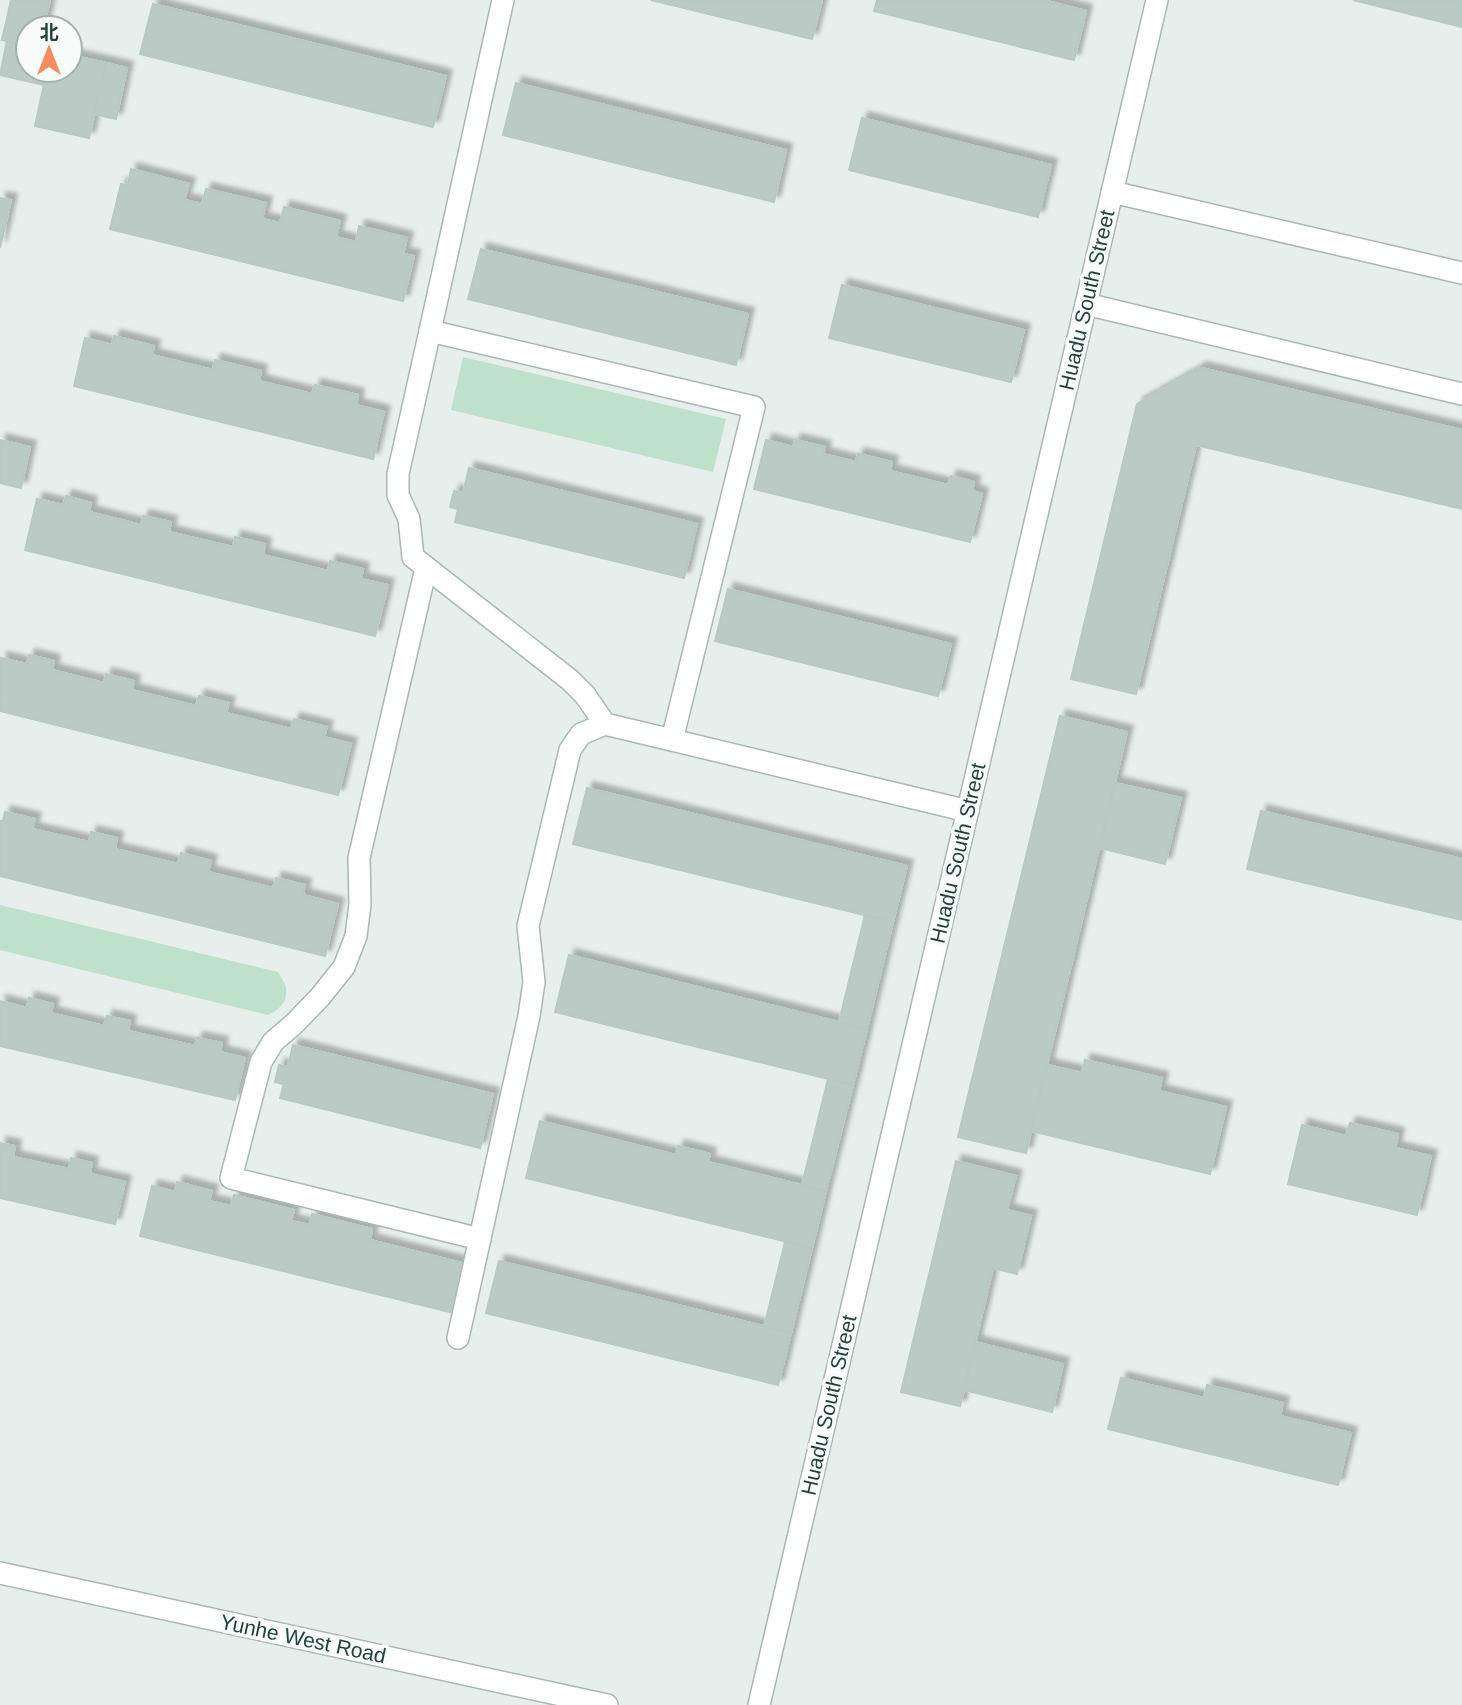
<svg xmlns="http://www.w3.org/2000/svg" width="1462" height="1705" viewBox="0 0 1462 1705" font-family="Arial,'Noto Sans SC',sans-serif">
  <defs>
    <filter id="shadow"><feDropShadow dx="6" dy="-6" stdDeviation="2" flood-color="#0004"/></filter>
  </defs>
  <rect width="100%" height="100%" fill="#e6efec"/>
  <!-- green -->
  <g fill="#bfe0ca">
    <polygon points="463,357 726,419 713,472 451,410"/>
    <path d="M0,905L278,972C281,977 285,983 286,988C288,1002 279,1010 268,1015L0,950Z"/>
  </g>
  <!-- building -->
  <g fill="#bbcac5" stroke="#b8c9c3" stroke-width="2" filter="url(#shadow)">
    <polygon points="11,0 50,0 43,28 28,28 28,46 2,40"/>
    <polygon points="651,0 822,0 812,39"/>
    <polygon points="877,0 1043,0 1086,11 1074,60 874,11"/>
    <polygon points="1353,0 1462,0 1462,27"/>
    <polygon points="153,4 446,76 433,127 140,54"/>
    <polygon points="7,41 28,46 28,70 47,70 44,85 0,75"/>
    <polygon points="70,55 106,63 89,138 35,126 47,70 70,70"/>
    <polygon points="106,63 127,68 116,119 94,114"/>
    <polygon points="516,83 786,150 774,202 503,135"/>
    <polygon points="862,118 1051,165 1038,217 849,170"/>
    <polygon points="131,169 189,184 184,200 202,204 206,189 266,203 262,219 280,223 284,207 340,221 336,237 356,242 359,226 407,238 403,254 414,256 403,301 110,229 121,184 128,185"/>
    <polygon points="0,198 11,200 0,248"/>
    <polygon points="481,249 748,314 736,365 468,299"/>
    <polygon points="842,285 1024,330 1011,382 829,338"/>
    <polygon points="114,336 154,346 152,355 213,370 215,360 261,371 259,381 312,394 315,385 358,395 356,405 384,412 373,459 74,386 85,338 112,345"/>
    <polygon points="1201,368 1462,430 1462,509 1196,445 1136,694 1071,679 1137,404"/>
    <polygon points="0,440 30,447 21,488 0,483"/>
    <polygon points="766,440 793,447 795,440 825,447 823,454 856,462 858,454 892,462 890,471 948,485 951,476 974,482 972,491 982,494 970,542 754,489"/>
    <polygon points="469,468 697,524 684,578 455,522 458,509 450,507 454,491 463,493"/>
    <polygon points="66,496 91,503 89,512 141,525 143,516 171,522 169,532 233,547 235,537 265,544 263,555 328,571 330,561 363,569 361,579 388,585 375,636 25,550 37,499 63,505"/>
    <polygon points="728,589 951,644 938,696 715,641"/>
    <polygon points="29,655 54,661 52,670 104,683 106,674 134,681 132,690 196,706 199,696 229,703 226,713 291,729 294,719 327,727 324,737 351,744 338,795 0,711 1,658 27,664"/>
    <polygon points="1060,716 1127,732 1026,1153 958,1137"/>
    <polygon points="1115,783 1181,798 1165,864 1100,848"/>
    <polygon points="587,788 907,866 893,922 573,844"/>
    <polygon points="1261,811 1462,859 1462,920 1247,869"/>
    <polygon points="5,812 35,819 32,829 89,842 91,832 117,838 115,849 178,864 181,853 211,861 208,872 273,888 276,878 305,885 303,895 338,904 325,956 0,876 0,821 3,821"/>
    <polygon points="865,915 893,922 867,1029 839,1022"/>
    <polygon points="569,955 867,1029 853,1085 555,1012"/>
    <polygon points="29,998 53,1004 51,1013 104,1026 107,1016 130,1021 128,1031 195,1046 197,1038 222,1043 220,1052 245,1058 235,1100 0,1046 0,1001 27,1008"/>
    <polygon points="293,1045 493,1094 480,1148 280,1098 284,1084 275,1082 279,1065 288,1067"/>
    <polygon points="1085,1060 1162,1078 1159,1091 1226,1107 1210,1174 1031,1131 1047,1065 1082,1073"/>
    <polygon points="828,1079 853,1085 826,1191 802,1185"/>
    <polygon points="540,1121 676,1155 678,1146 710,1154 708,1162 826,1191 812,1248 526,1178"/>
    <polygon points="1350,1123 1398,1134 1395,1148 1431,1156 1417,1215 1288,1184 1302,1125 1346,1136"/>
    <polygon points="0,1143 15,1146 13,1157 69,1169 71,1158 92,1163 90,1174 125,1182 115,1224 0,1198"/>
    <polygon points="956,1161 1016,1176 1007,1210 1031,1216 1017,1274 993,1268 960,1406 901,1392"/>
    <polygon points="177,1182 212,1191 209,1201 231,1206 234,1195 294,1210 291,1221 310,1225 312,1214 372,1229 370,1240 466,1264 454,1313 140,1236 152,1186 175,1192"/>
    <polygon points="785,1242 812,1248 791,1333 764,1327"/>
    <polygon points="499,1261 791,1333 778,1385 486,1313"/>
    <polygon points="975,1342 1063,1364 1052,1412 964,1390"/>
    <polygon points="1121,1378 1204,1398 1207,1385 1283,1403 1280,1416 1351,1433 1338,1485 1108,1429"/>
  </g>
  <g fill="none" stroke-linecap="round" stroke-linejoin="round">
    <!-- minor casing -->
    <g stroke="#a8b8b4" stroke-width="24">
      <g id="minor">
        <polyline points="503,0 430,331 398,474 398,495 409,519 413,557 570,680 585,695 605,724 968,811"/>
        <polyline points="1112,192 1462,273"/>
        <polyline points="1086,304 1462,394"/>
        <polyline points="430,331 754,407 672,740"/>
        <polyline points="426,568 359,858 360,904 356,936 344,967 320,997 295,1023 273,1042 261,1062 231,1178 480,1239"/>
        <polyline points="458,1338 529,1016 534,982 528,926 570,750 581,734 605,724"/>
        <polyline points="0,1573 607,1705"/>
        <polyline points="759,1705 1157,0"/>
      </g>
    </g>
    <!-- minor -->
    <use href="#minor" stroke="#fff" stroke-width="21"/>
  </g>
  <g text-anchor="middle" stroke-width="7" stroke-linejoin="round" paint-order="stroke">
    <!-- street labels -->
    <g font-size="21" fill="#24423c" stroke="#f7fbf9">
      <text transform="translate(1087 300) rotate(-77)" y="7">Huadu South Street</text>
      <text transform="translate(958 853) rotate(-77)" y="7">Huadu South Street</text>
      <text transform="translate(829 1405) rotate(-77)" y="7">Huadu South Street</text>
      <text transform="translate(303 1639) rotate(12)" y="7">Yunhe West Road</text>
    </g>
  </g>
  <!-- north arrow -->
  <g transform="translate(49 49)"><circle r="33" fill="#f7fbf9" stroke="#a3b1ad" stroke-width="2"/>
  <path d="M0-5L12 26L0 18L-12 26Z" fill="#f58d5e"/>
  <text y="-10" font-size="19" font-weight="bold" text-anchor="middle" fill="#24423c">北</text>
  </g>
</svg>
